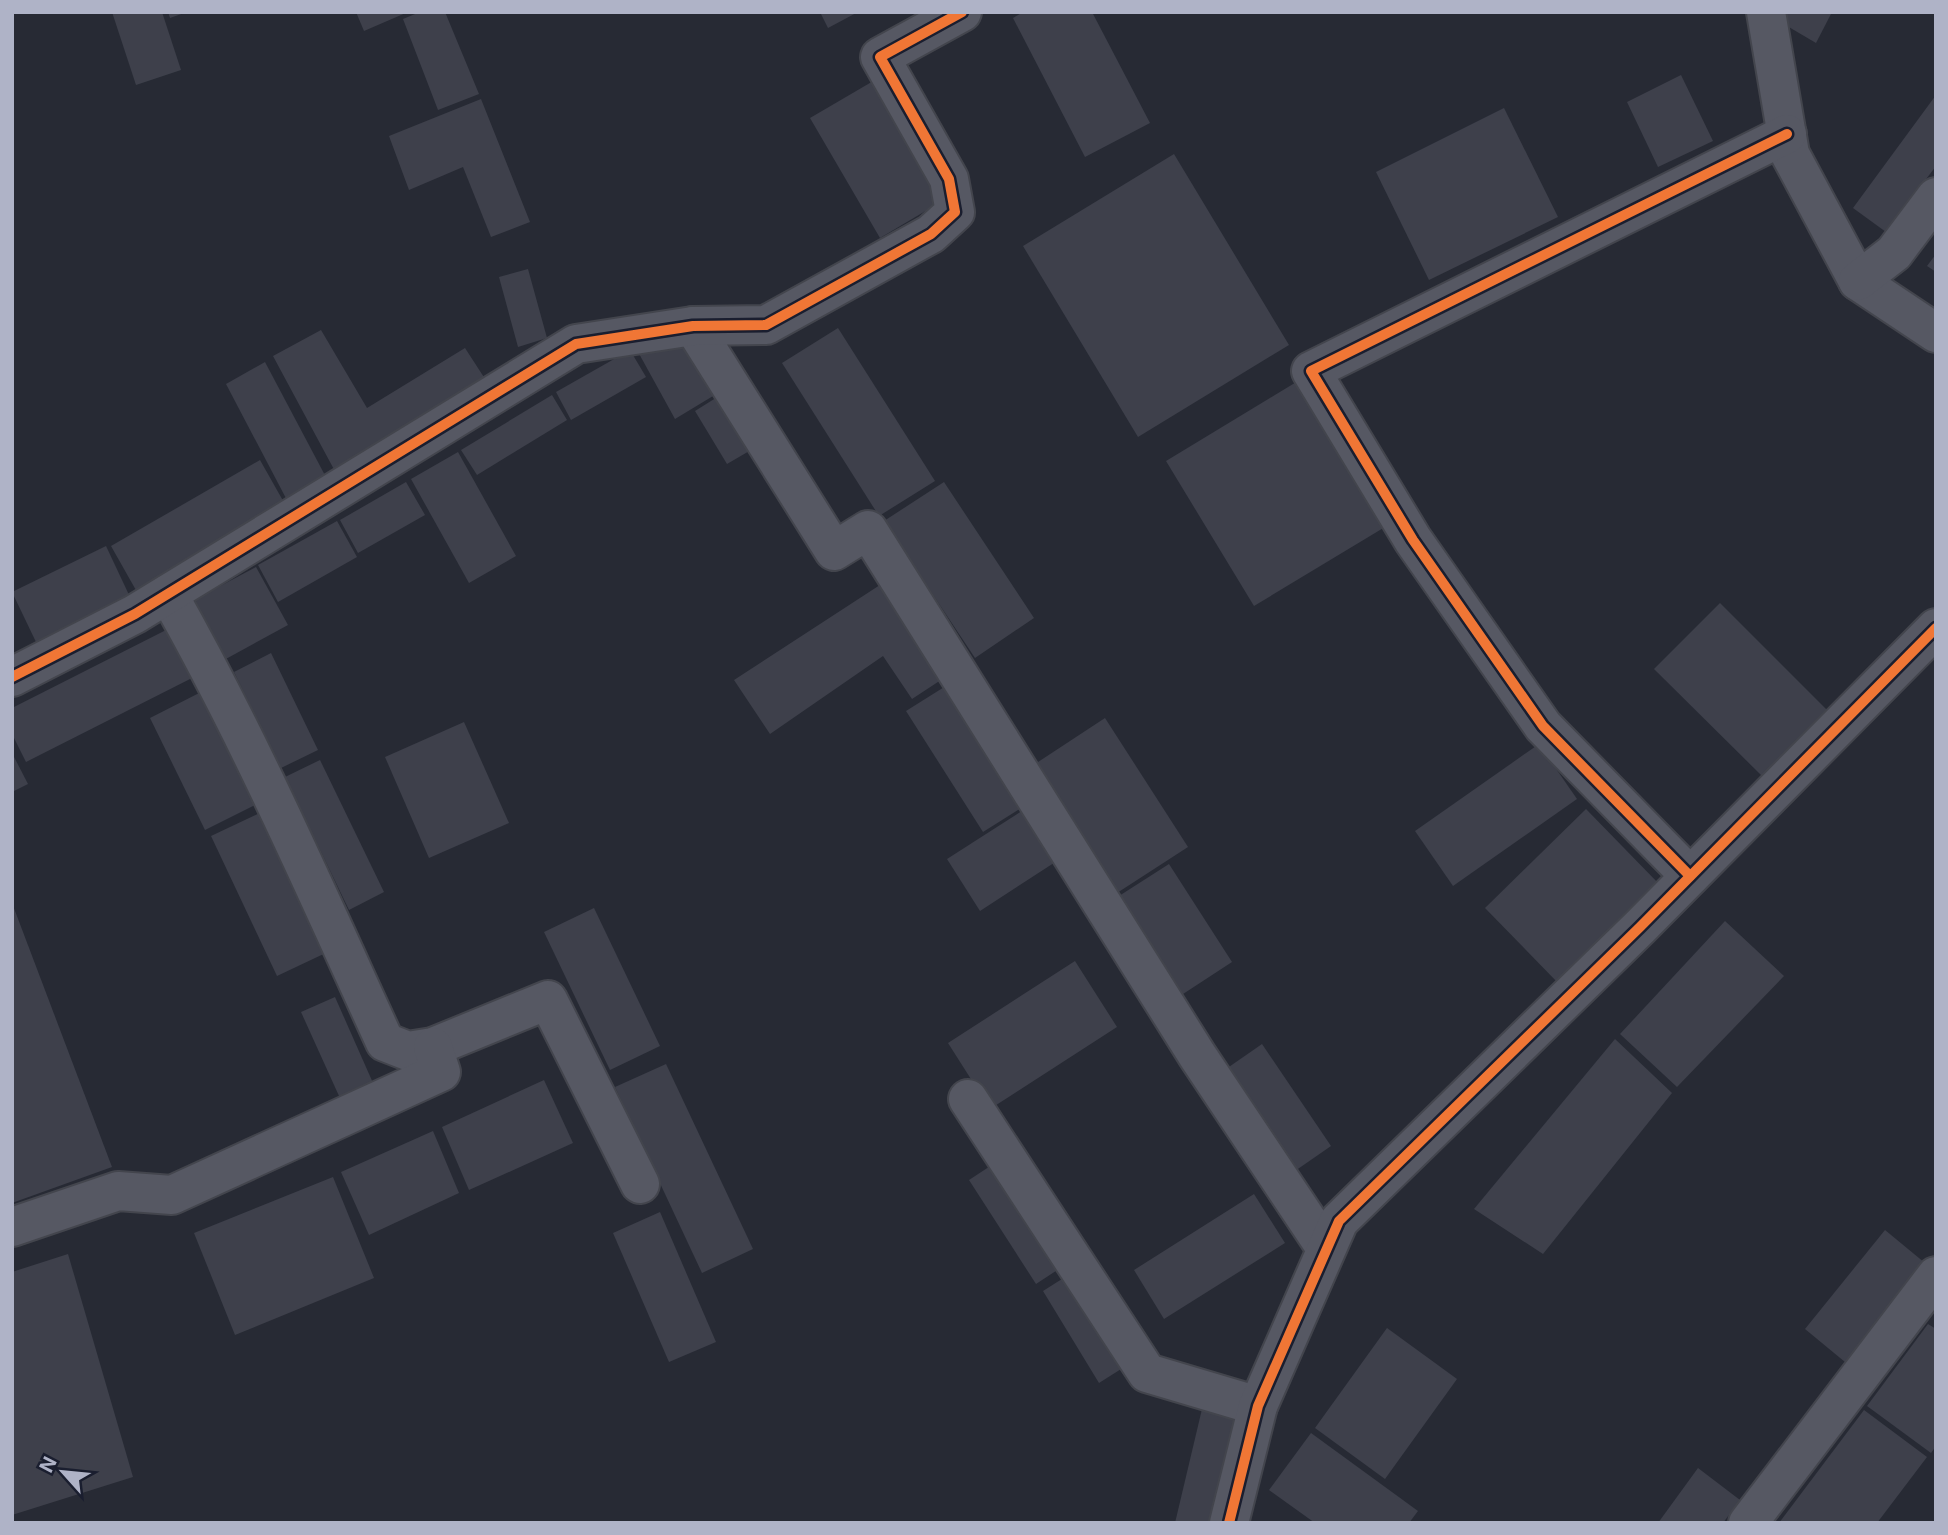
<svg xmlns="http://www.w3.org/2000/svg" width="1948" height="1535" viewBox="0 0 1948 1535" font-family="Inter,sans-serif">
  <rect width="100%" height="100%" fill="#272a34"/>
  <!-- building -->
  <g fill="#3e404b">
    <polygon points="112,12 162,12 181,70 136,85"/>
    <polygon points="168,12 184,12 184,13 170,18"/>
    <polygon points="356,12 408,12 364,31"/>
    <polygon points="420,12 445,12 479,94 438,110 403,19"/>
    <polygon points="820,12 858,12 828,28"/>
    <polygon points="1023,12 1092,12 1150,123 1085,157 1013,18"/>
    <polygon points="1783,12 1832,12 1816,43 1782,23"/>
    <polygon points="1681,75 1713,141 1658,167 1627,102"/>
    <polygon points="875,80 944,200 880,238 810,118"/>
    <polygon points="1936,95 1936,166 1886,232 1853,208"/>
    <polygon points="481,99 530,222 491,237 463,167 409,190 389,136"/>
    <polygon points="1504,108 1558,217 1429,280 1376,172"/>
    <polygon points="1174,154 1289,345 1138,437 1023,246"/>
    <polygon points="1936,254 1936,272 1927,266"/>
    <polygon points="528,269 547,338 518,347 499,277"/>
    <polygon points="838,328 935,481 879,516 782,363"/>
    <polygon points="321,330 367,408 465,348 489,385 337,475 273,356"/>
    <polygon points="690,346 718,393 675,419 637,350"/>
    <polygon points="630,350 646,377 571,420 556,392"/>
    <polygon points="265,362 328,481 289,504 226,384"/>
    <polygon points="1298,381 1385,527 1254,606 1166,461"/>
    <polygon points="552,395 567,420 477,475 461,450"/>
    <polygon points="719,396 751,450 727,464 695,411"/>
    <polygon points="458,452 516,556 469,583 411,479"/>
    <polygon points="260,460 286,506 137,592 111,546"/>
    <polygon points="406,482 425,515 358,553 340,520"/>
    <polygon points="944,482 1034,618 975,658 884,521"/>
    <polygon points="337,521 357,557 278,602 258,565"/>
    <polygon points="106,546 130,597 36,642 12,592"/>
    <polygon points="256,567 288,625 224,660 192,601"/>
    <polygon points="883,583 944,678 912,699 883,656 770,734 734,680"/>
    <polygon points="1720,603 1828,711 1763,777 1654,669"/>
    <polygon points="170,628 194,677 26,762 12,734 12,708"/>
    <polygon points="271,653 318,750 281,768 234,672"/>
    <polygon points="949,684 1026,805 983,832 906,711"/>
    <polygon points="207,689 263,801 205,830 150,718"/>
    <polygon points="1105,718 1188,847 1117,893 1035,764"/>
    <polygon points="464,722 509,823 429,858 385,757"/>
    <polygon points="1539,744 1577,799 1453,886 1415,831"/>
    <polygon points="12,753 28,784 12,792"/>
    <polygon points="320,760 384,892 349,910 285,777"/>
    <polygon points="1028,807 1060,859 980,911 947,859"/>
    <polygon points="1586,809 1660,885 1559,984 1485,908"/>
    <polygon points="266,810 332,950 277,976 211,836"/>
    <polygon points="1169,864 1232,962 1183,994 1119,896"/>
    <polygon points="12,903 112,1167 12,1203"/>
    <polygon points="594,908 660,1046 610,1070 544,932"/>
    <polygon points="1725,921 1784,976 1677,1087 1620,1034"/>
    <polygon points="1075,961 1117,1027 990,1109 948,1043"/>
    <polygon points="335,997 377,1092 344,1107 301,1012"/>
    <polygon points="1615,1039 1672,1093 1543,1254 1474,1209"/>
    <polygon points="1262,1044 1331,1146 1295,1171 1226,1069"/>
    <polygon points="666,1064 753,1249 702,1273 615,1087"/>
    <polygon points="544,1080 573,1143 469,1190 442,1127"/>
    <polygon points="433,1131 459,1193 369,1235 341,1172"/>
    <polygon points="1001,1159 1068,1263 1036,1284 969,1180"/>
    <polygon points="333,1177 374,1278 235,1335 194,1233"/>
    <polygon points="1254,1194 1285,1243 1164,1319 1134,1270"/>
    <polygon points="660,1212 716,1342 669,1362 613,1233"/>
    <polygon points="1885,1230 1925,1263 1845,1362 1805,1329"/>
    <polygon points="68,1254 133,1477 12,1515 12,1272"/>
    <polygon points="1073,1272 1129,1364 1099,1383 1043,1291"/>
    <polygon points="1928,1324 1936,1329 1936,1446 1931,1453 1867,1406"/>
    <polygon points="1387,1328 1457,1379 1385,1479 1315,1428"/>
    <polygon points="1202,1409 1236,1417 1210,1523 1175,1523"/>
    <polygon points="1864,1410 1927,1457 1877,1523 1779,1523"/>
    <polygon points="1311,1433 1418,1511 1409,1523 1315,1523 1269,1490"/>
    <polygon points="1698,1468 1740,1500 1723,1523 1658,1523"/>
  </g>
  <g fill="none" stroke-linecap="round" stroke-linejoin="round">
    <!-- street casing -->
    <g stroke="#43454d" stroke-width="42">
      <g id="street">
        <polyline points="1766,12 1790,154 1858,281 1936,333"/>
        <polyline points="1858,281 1894,253 1936,197"/>
        <polyline points="693,326 834,551 868,530 1197,1055 1325,1247"/>
        <path d="M168,594C250,739 316,891 385,1042L408,1051L433,1047L548,1000L640,1184"/>
        <polyline points="12,677 135,614 576,344 693,326 766,325 931,234 955,212 949,179 880,57 962,12"/>
        <polyline points="1690,876 1543,726 1413,540 1311,371 1787,134"/>
        <polyline points="968,1099 1147,1373 1258,1406"/>
        <polyline points="12,1227 118,1191 172,1195 441,1072 433,1047"/>
        <polyline points="1229,1523 1258,1406 1339,1221 1640,927 1936,628"/>
        <polyline points="1748,1523 1936,1276"/>
      </g>
    </g>
    <!-- street -->
    <use href="#street" stroke="#565863" stroke-width="38"/>
    <!-- cycleway casing -->
    <g stroke="#1a1e2f" stroke-width="15">
      <g id="cycleway">
        <polyline points="12,677 135,614 576,344 693,326 766,325 931,234 955,212 949,179 880,57 962,12"/>
        <polyline points="1690,876 1543,726 1413,540 1311,371 1787,134"/>
        <polyline points="1229,1523 1258,1406 1339,1221 1640,927 1936,628"/>
      </g>
    </g>
    <!-- cycleway -->
    <use href="#cycleway" stroke="#f07635" stroke-width="10"/>
  </g>
  <!-- border -->
  <rect width="1948" height="1535" fill="none" stroke="#afb3c7" stroke-width="28"/>
  <!-- north arrow -->
  <g transform="translate(63 1472) rotate(297)" stroke="#1a1e2f" stroke-width="5" paint-order="stroke">
  <path d="M0-5L12 26L0 18L-12 26Z" fill="#afb3c7"/>
  <text y="-10" font-size="19" font-weight="bold" text-anchor="middle" fill="#afb3c7">N</text>
  </g>
</svg>
